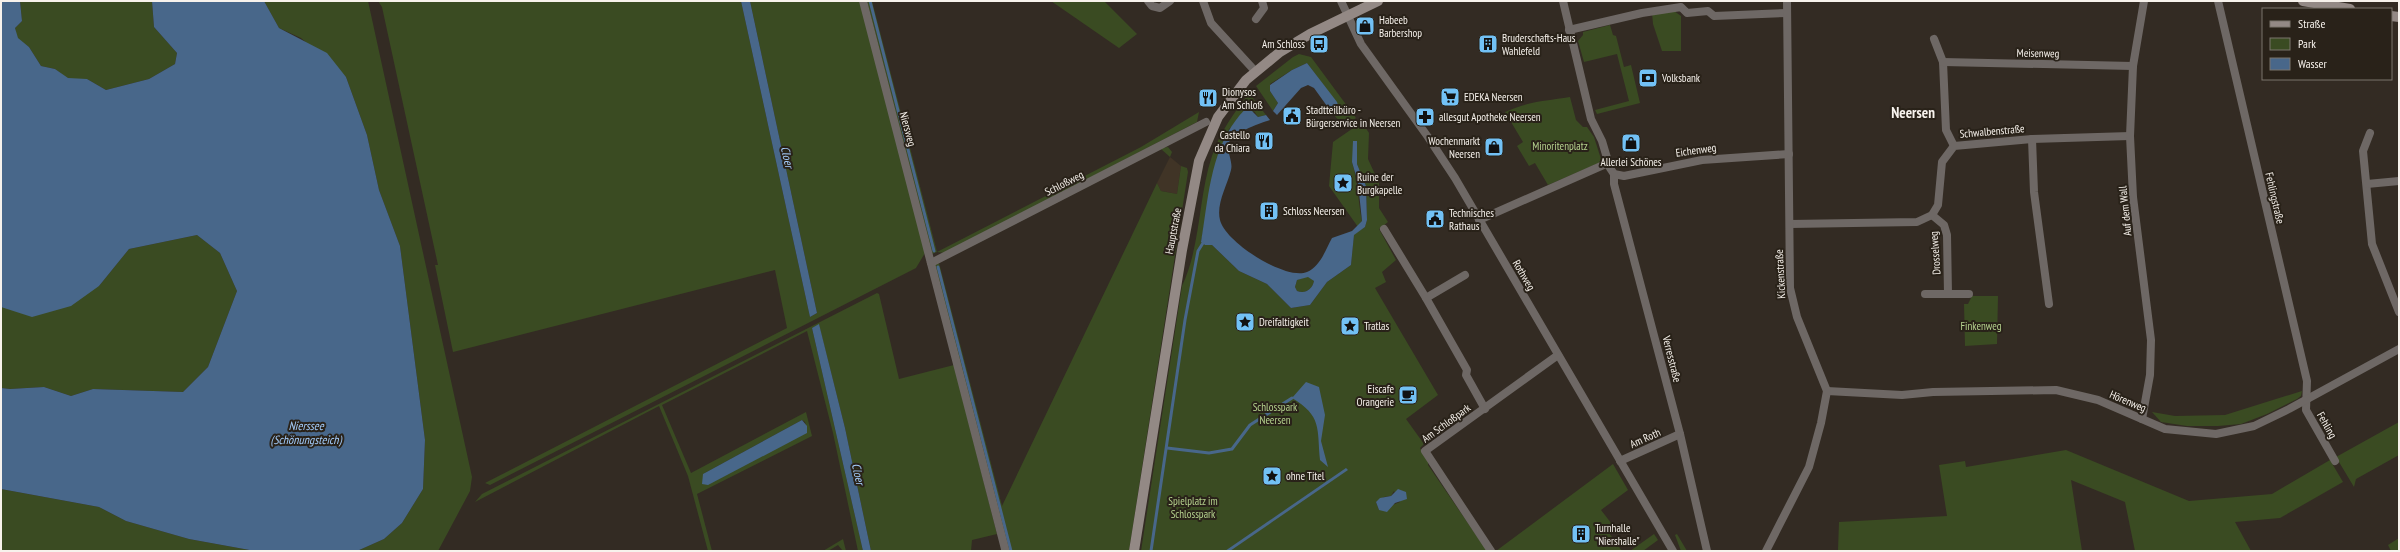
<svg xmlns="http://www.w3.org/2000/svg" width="2400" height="552" viewBox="0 0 2400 552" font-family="'PT Sans Narrow',sans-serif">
  <rect width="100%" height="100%" fill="#332b23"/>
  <!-- built -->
  <polygon fill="#403426" points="1170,157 1181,166 1177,194 1161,191 1157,183"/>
  <!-- green -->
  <g fill="#3a4b22" fill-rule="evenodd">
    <polygon points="20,1 152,1 154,27 177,53 175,64 149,79 106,90 87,79 68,79 55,69 41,66 29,47 17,38 15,28 22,21"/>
    <polygon points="264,1 368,1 472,477 470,491 438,551 357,551 384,539 402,523 423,489 425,440 400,246 379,190 367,135 346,77 301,38 279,28"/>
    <polygon points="378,1 741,1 810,317 817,313 750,1 860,1 925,253 916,268 490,485 485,483 787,328 775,270 453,352 435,265 438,265 382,7"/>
    <polygon points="867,1 872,1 937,252 1141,147 1199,112 1197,122 945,253 937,252 932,254"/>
    <polygon points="1051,1 1104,1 1137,34 1119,48"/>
    <polygon points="1674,11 1681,16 1681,51 1662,51 1653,24 1652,13"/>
    <polygon points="1610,25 1613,35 1616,36 1624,67 1631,65 1640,103 1597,114 1595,110 1629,101 1617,54 1584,62 1578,41 1583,35 1583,32"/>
    <polygon points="1299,54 1311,57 1356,118 1344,126 1332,113 1336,114 1341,109 1307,63 1292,70 1270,84 1270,91 1278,103 1273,111 1256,86 1293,57"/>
    <path d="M1249,93L1266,115L1258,117L1254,111L1229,129L1212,184L1201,242L1205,245H1212L1239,271L1267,284L1291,308L1310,305L1327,282L1351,265L1354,234L1365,227L1367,220L1366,186L1357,164L1352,162C1358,182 1358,201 1362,221L1358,227L1329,186L1333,142L1362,122L1369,133L1368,159L1379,183V208L1388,222L1379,229L1396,260L1382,272L1386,282L1375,288L1438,395L1406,419L1424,444L1420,448L1428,461V465L1487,551H1141L1182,286C1201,246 1198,198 1212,156C1220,132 1234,113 1249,93ZM1394,491L1400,502L1379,510L1376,502L1384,497L1391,496Z"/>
    <path d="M1570,97L1576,120L1583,127H1587L1594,137L1601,159L1599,163L1548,185L1535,163L1529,166L1517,146L1523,142L1505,112C1529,101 1546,101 1570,97Z"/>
    <polygon points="1168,147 1172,152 1170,157 1161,149 939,263 1002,506 1157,183 1161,191 1177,194 1181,166 1187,168 1188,172 1129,551 1008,551 935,265 1161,148"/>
    <polygon points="197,235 220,253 237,291 208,367 183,392 93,389 71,396 44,387 10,389 1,388 1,307 99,286 129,249"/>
    <path d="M1308,276L1314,281C1312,290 1305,294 1297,291L1295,287L1297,280Z"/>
    <path d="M877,293L879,294L899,379L954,365L997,534L972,540L971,551H871L845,428L819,325L812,328L863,551H858L833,433L807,331L662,405L691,473L806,412L812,436L697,494L712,551H708L688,476L659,406L475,502L482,494ZM802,420L805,422L807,430L703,474Z"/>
    <polygon points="1972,296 1998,296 1997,344 1965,346 1964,304 1968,304"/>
    <polygon points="2302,391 2301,396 2297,399 2267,414 2241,424 2218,426 2187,426 2161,422 2152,412 2175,416 2225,415"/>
    <polygon points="2399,422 2399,455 2356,479 2354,487 2336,457"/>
    <polygon points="2066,450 2189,501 2272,494 2330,460 2343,482 2280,518 2235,522 2251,551 2135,551 2125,502 2071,480 2082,551 1838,551 1839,522 1947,516 1939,465 1965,461 1966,467"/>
    <polygon points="1613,464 1628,490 1601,510 1615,528 1609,533 1622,551 1496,551"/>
    <polygon points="1,489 99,507 126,521 189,539 255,551 1,551"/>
    <polygon points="1654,534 1658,540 1643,551 1630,551"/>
    <polygon points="1677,534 1687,551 1681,551 1675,535"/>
    <polygon points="2399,538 2399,551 2391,551 2388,545"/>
    <polygon points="843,539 846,551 843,551 838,545 828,551 823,551"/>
  </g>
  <!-- water -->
  <g fill="#48678a" fill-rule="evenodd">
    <polygon points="1,1 20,1 22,21 15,28 18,38 29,47 41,66 55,69 68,78 87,79 106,90 149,79 175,64 177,53 154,27 152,1 264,1 279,28 327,53 346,77 367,135 379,190 400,246 425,440 423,489 402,523 384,539 357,551 255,551 189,539 126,521 99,507 1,489 1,388 10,389 44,387 71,396 93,389 183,392 208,367 237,291 220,253 197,235 129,249 99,286 71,306 32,317 1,307"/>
    <polygon points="741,1 750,1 817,313 810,317"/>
    <polygon points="1307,63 1337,102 1340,111 1332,113 1314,88 1308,85 1301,88 1277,115 1273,111 1278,103 1270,91 1270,85 1292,70"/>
    <path d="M1249,108L1258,117L1266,115L1270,120C1260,123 1228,134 1228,146C1228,154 1233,163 1231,170C1227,186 1216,204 1220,220C1225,242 1286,281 1307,272C1320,267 1326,249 1332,238L1352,231L1362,221L1358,183L1352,162L1353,141H1357V164L1366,186L1367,220L1365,227L1354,235L1351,265L1327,282L1310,305L1291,308L1267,284L1239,271L1212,245H1205L1201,242C1208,201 1210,154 1236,120C1240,115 1243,110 1249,108ZM1308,277L1314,281C1312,290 1305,294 1297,291L1295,287L1297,280Z"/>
    <polygon points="819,324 845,428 871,551 863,551 812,328"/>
    <path d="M1306,382L1319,387L1325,415L1321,441L1328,467L1320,460C1317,428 1322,416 1292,398Z"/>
    <polygon points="802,420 807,426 807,433 708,485 702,484 703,474"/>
    <polygon points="1346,468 1348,470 1230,551 1225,551"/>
    <polygon points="1398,489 1406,492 1407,499 1395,503 1387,512 1379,510 1376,502 1380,498 1391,496"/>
  </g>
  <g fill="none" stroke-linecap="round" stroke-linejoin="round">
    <!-- stream -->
    <g stroke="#48678a" stroke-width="3">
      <polyline points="870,1 934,251"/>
      <polyline points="938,267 1011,551"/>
      <polyline points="1167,448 1209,453 1232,449 1250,425 1292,398"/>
      <polyline points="1151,551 1185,320 1198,251 1203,243"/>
    </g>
    <!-- street -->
    <g stroke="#6e6865" stroke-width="8">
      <polyline points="863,1 1005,549"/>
      <polyline points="1148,1 1152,6 1160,8 1170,1"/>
      <polyline points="1203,1 1211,23 1255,71"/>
      <polyline points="1341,1 1361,44 1428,137 1455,178 1673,551"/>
      <polyline points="1563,1 1591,119 1602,141 1610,168 1614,174 1624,176 1702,160 1789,154"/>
      <polyline points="2218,1 2307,381 2306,410 2335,461"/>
      <polyline points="1256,19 1264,8 1262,1"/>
      <polyline points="1569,30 1642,13 1681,7 1687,13 1708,11 1714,16 1787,13"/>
      <polyline points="1934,39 1943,62 1946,130 1954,146"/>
      <polyline points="1943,62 2133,66"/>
      <polyline points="2370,133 2363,151 2372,244 2399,312"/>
      <polyline points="2032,139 2034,192 2049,304"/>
      <polyline points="1614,174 1614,184 1680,434 1707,551"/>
      <polyline points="2367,184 2399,181"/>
      <polyline points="1932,215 1944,225 1947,235 1948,294"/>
      <polyline points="1479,220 1608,163"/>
      <polyline points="1790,224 1917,222 1932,215 1938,205 1942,162 1954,146 2032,139 2130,136"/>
      <polyline points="1384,229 1426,298"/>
      <polyline points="931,263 1206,122"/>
      <polyline points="1465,275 1426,298 1467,370 1466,375 1485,409"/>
      <polyline points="1925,294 1969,294"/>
      <polyline points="1827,391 1902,395 1933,392 2056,390 2098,400 2165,429 2216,434 2254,426 2289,409 2399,349"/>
      <polyline points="2142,419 2150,375 2151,340 2133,197 2130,136 2133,66 2144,1"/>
      <polyline points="1620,461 1680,434"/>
      <polyline points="1491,551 1425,451 1558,355"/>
      <polyline points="1766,551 1809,467 1821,423 1827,391 1797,317 1790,288 1787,1"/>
    </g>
    <!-- secondary -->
    <g stroke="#938985" stroke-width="10">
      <polyline points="2303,1 2350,9"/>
      <polyline points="2391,16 2399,17"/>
      <polyline points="1134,551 1182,250 1199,161 1218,117 1246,80 1280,52 1310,34 1378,1"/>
    </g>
  </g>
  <!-- icons -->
  <defs>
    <g id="shop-square" transform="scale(1)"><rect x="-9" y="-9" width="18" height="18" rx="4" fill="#72c1f5" stroke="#292219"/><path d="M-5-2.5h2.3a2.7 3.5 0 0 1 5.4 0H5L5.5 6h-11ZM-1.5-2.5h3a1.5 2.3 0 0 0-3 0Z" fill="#111"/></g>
    <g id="bus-square" transform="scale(1)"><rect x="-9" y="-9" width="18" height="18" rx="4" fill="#72c1f5" stroke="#292219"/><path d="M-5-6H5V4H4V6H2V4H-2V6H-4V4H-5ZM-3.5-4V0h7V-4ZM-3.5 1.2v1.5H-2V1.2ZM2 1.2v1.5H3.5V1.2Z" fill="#111"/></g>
    <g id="building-square" transform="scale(1)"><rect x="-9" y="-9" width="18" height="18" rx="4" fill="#72c1f5" stroke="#292219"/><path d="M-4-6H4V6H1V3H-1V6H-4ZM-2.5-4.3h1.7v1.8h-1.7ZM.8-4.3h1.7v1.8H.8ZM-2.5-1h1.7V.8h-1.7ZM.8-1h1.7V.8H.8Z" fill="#111"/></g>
    <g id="bank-square" transform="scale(1)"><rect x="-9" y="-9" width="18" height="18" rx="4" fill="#72c1f5" stroke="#292219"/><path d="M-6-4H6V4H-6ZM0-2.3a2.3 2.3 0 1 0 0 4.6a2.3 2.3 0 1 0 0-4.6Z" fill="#111"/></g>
    <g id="supermarket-square" transform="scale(1)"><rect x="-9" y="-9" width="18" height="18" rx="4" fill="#72c1f5" stroke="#292219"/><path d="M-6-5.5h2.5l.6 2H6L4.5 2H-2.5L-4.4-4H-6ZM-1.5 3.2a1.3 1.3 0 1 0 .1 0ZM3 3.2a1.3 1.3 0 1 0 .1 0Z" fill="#111"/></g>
    <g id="restaurant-square" transform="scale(1)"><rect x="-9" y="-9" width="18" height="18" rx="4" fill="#72c1f5" stroke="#292219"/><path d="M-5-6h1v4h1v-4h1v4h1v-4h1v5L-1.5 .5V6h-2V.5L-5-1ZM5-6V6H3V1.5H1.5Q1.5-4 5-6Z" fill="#111"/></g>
    <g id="civic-square" transform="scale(1)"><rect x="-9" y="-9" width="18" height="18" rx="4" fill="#72c1f5" stroke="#292219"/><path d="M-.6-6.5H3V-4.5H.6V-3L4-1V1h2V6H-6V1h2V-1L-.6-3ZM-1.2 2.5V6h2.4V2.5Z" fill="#111"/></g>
    <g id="pharmacy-square" transform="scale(1)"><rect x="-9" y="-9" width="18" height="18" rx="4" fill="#72c1f5" stroke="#292219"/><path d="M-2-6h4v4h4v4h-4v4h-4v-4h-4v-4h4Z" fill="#111"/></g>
    <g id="sight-square" transform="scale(1)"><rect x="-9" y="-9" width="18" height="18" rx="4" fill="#72c1f5" stroke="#292219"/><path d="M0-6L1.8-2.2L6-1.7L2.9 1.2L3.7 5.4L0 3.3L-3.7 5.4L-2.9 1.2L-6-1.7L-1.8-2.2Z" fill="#111"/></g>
    <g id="cafe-square" transform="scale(1)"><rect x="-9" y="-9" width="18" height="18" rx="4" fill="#72c1f5" stroke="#292219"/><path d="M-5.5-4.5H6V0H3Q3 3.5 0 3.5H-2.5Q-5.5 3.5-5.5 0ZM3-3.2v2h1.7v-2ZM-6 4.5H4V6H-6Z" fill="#111"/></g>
  </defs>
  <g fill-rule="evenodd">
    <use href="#shop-square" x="1365" y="26"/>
    <use href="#bus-square" x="1319" y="44"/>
    <use href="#building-square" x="1488" y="44"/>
    <use href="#bank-square" x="1648" y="78"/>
    <use href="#supermarket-square" x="1450" y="97"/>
    <use href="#restaurant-square" x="1208" y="98"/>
    <use href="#civic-square" x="1292" y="116"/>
    <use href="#pharmacy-square" x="1425" y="117"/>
    <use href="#restaurant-square" x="1264" y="141"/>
    <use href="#shop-square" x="1631" y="143"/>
    <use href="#shop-square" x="1494" y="147"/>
    <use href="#sight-square" x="1343" y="183"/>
    <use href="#building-square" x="1269" y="211"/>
    <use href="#civic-square" x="1435" y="219"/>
    <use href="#sight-square" x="1245" y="322"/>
    <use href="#sight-square" x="1350" y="326"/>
    <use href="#cafe-square" x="1408" y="395"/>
    <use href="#sight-square" x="1272" y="476"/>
    <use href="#building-square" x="1581" y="534"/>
  </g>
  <g text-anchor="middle" stroke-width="4" stroke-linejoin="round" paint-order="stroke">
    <!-- poi labels -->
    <g font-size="11" fill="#f7f2ec" stroke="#292219" text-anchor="start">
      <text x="1379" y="24">Habeeb<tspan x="1379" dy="13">Barbershop</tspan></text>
      <text x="1502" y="42">Bruderschafts-Haus<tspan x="1502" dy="13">Wahlefeld</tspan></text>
      <text x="1305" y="48" text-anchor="end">Am Schloss</text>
      <text x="1662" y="82">Volksbank</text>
      <text x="1222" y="96">Dionysos<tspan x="1222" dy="13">Am Schloß</tspan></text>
      <text x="1464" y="101">EDEKA Neersen</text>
      <text x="1306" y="114">Stadtteilbüro -<tspan x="1306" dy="13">Bürgerservice in Neersen</tspan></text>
      <text x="1439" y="121">allesgut Apotheke Neersen</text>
      <text x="1250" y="139" text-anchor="end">Castello<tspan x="1250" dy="13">da Chiara</tspan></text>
      <text x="1480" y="145" text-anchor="end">Wochenmarkt<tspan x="1480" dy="13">Neersen</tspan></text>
      <text x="1631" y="166" text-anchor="middle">Allerlei Schönes</text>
      <text x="1357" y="181">Ruine der<tspan x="1357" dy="13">Burgkapelle</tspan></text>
      <text x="1283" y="215">Schloss Neersen</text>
      <text x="1449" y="217">Technisches<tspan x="1449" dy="13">Rathaus</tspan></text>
      <text x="1259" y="326">Dreifaltigkeit</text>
      <text x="1364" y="330">Tratlas</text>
      <text x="1394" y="393" text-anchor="end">Eiscafe<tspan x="1394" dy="13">Orangerie</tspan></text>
      <text x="1286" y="480">ohne Titel</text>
      <text x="1595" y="532">Turnhalle<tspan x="1595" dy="13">"Niershalle"</tspan></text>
    </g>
    <!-- street labels -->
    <g font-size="11" fill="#f7f2ec" stroke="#292219">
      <text transform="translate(2038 53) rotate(1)" y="4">Meisenweg</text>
      <text transform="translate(908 129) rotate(75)" y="4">Niersweg</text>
      <text transform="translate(1992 131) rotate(-5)" y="4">Schwalbenstraße</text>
      <text transform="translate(1696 150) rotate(-8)" y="4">Eichenweg</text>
      <text transform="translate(1064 183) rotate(-27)" y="4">Schloßweg</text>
      <text transform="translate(2275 198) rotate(77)" y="4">Fehlingstraße</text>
      <text transform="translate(2125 211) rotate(-96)" y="4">Auf dem Wall</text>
      <text transform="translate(1173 231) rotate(-79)" y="4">Hauptstraße</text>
      <text transform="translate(1935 253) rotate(-94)" y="4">Drosselweg</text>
      <text transform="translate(1780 274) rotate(-93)" y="4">Kickenstraße</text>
      <text transform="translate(1524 275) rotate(60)" y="4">Rothweg</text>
      <text transform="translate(1672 359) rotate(76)" y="4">Verresstraße</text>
      <text transform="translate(2128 401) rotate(23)" y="4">Hörenweg</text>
      <text transform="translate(1446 423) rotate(-36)" y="4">Am Schloßpark</text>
      <text transform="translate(2327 425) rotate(60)" y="4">Fehling</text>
      <text transform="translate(1645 438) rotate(-24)" y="4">Am Roth</text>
    </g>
    <!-- park labels -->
    <g font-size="11" fill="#b5d28e" stroke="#292219">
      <text x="1560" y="150">Minoritenplatz</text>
      <text x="1981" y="330">Finkenweg</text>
      <text x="1275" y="411">Schlosspark<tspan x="1275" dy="13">Neersen</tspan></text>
      <text x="1193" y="505">Spielplatz im<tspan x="1193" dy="13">Schlosspark</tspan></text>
    </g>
    <!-- water labels -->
    <g font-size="12" font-style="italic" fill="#a3cbf9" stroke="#292219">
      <text transform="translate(787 157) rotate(78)" y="4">Cloer</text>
      <text x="306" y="430">Nierssee<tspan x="306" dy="14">(Schönungsteich)</tspan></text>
      <text transform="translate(858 474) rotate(77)" y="4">Cloer</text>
    </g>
    <!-- district labels -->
    <g font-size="15" font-weight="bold" fill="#f7f2ec" stroke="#292219">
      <text x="1913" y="118">Neersen</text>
    </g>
  </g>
  <!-- border -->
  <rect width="2400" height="552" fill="none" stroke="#f7f2ec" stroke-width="4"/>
  <!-- legend -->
  <rect x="2262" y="8" width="130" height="72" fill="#292219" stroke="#7b756d"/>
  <rect x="2270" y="21" width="20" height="6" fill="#938985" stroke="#7b756d"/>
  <text x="2298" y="28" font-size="12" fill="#f7f2ec">Straße</text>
  <rect x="2270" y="38" width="20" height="12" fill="#3a4b22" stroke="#7b756d"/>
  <text x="2298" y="48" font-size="12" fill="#f7f2ec">Park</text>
  <rect x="2270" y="58" width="20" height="12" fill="#48678a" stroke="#7b756d"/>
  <text x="2298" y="68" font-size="12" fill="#f7f2ec">Wasser</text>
</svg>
